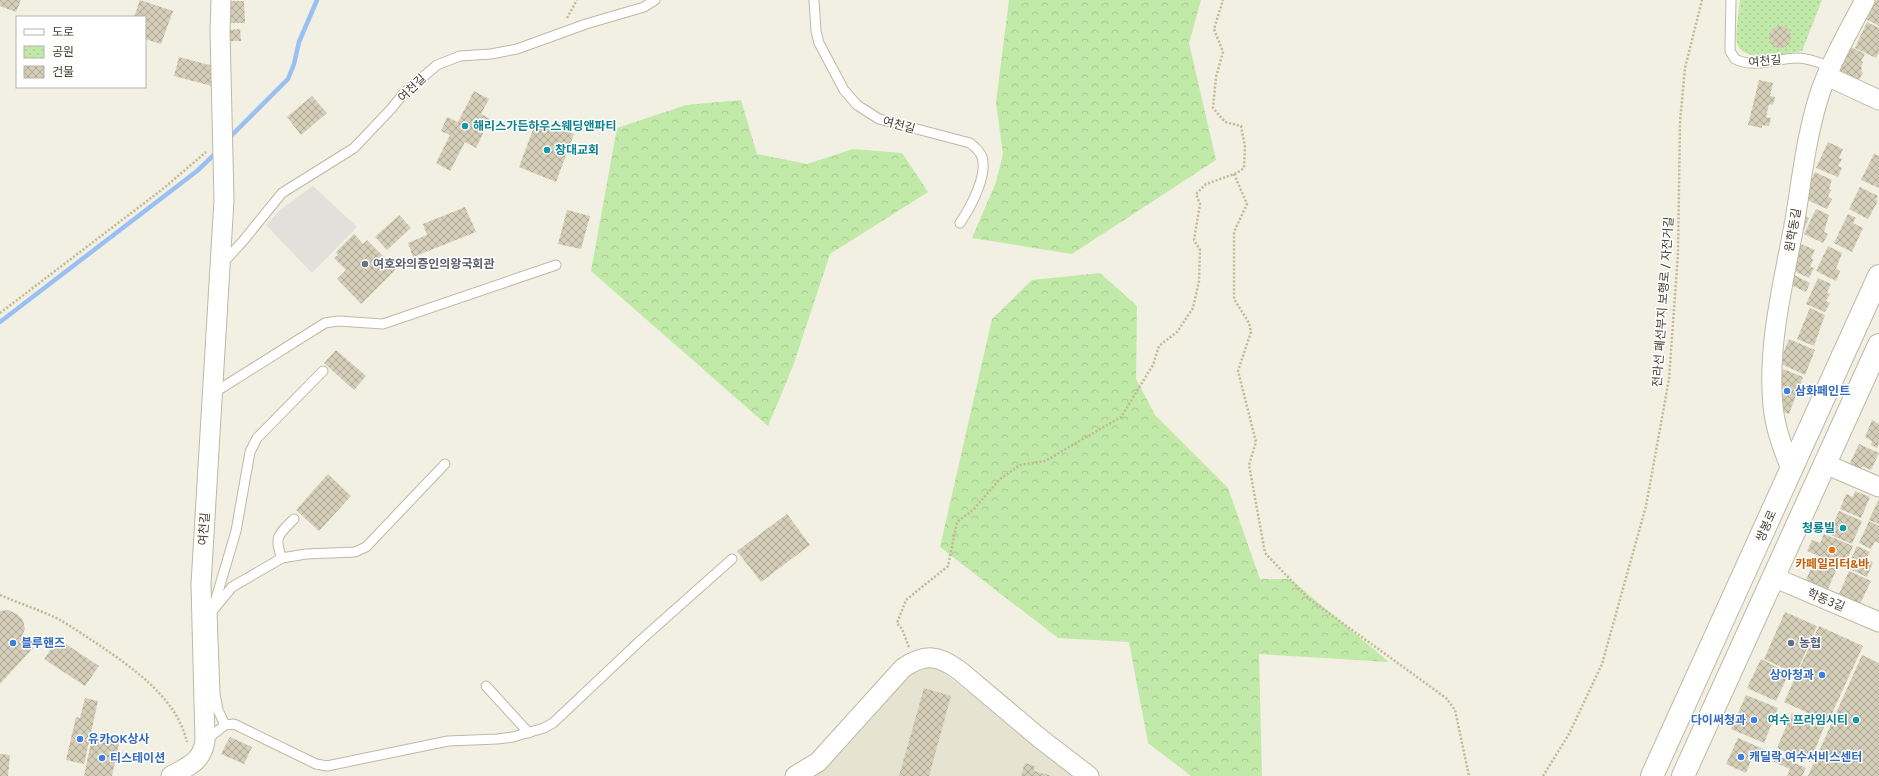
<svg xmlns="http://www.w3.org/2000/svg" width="1879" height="776" viewBox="0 0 1879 776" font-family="Figtree,'Noto Sans KR',sans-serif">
  <defs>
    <pattern id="forest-crowns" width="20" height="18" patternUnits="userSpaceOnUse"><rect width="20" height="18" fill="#c1e9a8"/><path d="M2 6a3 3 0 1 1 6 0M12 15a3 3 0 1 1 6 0" fill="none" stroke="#a7c991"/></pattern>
    <pattern id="park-dots" width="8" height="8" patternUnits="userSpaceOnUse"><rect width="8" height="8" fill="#c1e9a8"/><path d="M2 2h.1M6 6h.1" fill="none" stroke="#a7c991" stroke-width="1.8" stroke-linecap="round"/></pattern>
    <pattern id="building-cross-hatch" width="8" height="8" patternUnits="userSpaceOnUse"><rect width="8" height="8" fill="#d4cdb7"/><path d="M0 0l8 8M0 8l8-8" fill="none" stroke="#aea895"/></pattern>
  </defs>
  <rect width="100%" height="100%" fill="#f2f0e2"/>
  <!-- residential -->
  <polygon fill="#e6e3d0" points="925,665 936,667 1076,776 809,776 904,676"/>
  <!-- forest -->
  <g fill="url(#forest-crowns)">
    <polygon points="1009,0 1201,0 1189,43 1216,160 1072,254 972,238 996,182 1003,154 996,102"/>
    <polygon points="741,100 757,154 807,164 853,149 902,153 928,192 830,254 793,366 768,426 591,271 617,128 686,105"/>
    <polygon points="1100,273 1137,306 1136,379 1155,415 1228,488 1260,579 1290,579 1389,662 1259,654 1262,776 1191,776 1148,743 1129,642 1058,638 940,547 992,319 1032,280"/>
  </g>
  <!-- park -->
  <path fill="url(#park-dots)" d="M1740,0H1822L1802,51C1787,53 1743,65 1737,43C1735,36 1739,9 1740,0Z"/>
  <!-- parking -->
  <polygon fill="#e2e0db" points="313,186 357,227 312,273 266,225 280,210"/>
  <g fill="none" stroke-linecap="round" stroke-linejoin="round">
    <!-- stream -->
    <g stroke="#9ac0f3" stroke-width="4.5">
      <polyline points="229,138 288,79 294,64 299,42 317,0"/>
      <polyline points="0,322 197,171 218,151"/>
    </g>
  </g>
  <!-- building -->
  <g fill="url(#building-cross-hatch)">
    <polygon points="0,0 21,0 16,12 0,6"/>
    <polygon points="140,0 173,11 161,44 145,39 145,17 134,17"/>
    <polygon points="1876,0 1879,0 1879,26 1866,19"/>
    <polygon points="228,1 244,1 245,23 229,23"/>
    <polygon points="1867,22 1879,28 1879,52 1876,58 1855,48"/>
    <circle cx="1780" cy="37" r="11"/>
    <polygon points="240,29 241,41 229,41 228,30"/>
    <polygon points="1849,46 1865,54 1861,61 1863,62 1861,67 1862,68 1861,71 1863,72 1858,82 1837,72"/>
    <polygon points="179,57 217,67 212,86 174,76"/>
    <polygon points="1759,80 1773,83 1770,96 1775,97 1773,105 1769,104 1766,117 1771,118 1769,126 1762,125 1762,128 1748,125"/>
    <polygon points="474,91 489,99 481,114 490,119 476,148 465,142 450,171 436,163 450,135 441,131 447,117 458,122"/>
    <polygon points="312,96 327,113 301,135 287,117"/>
    <polygon points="537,119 574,134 556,182 519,167"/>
    <polygon points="1828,142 1843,149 1839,158 1842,159 1838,166 1842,168 1838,177 1816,168"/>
    <polygon points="1874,154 1879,156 1879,188 1861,180"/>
    <polygon points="1815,172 1832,180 1829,189 1831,190 1828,197 1832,199 1827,209 1803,198"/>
    <polygon points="1860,187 1878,196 1876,200 1878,201 1868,219 1849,209"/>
    <polygon points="1803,206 1807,207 1805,216 1809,218 1802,234 1796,231"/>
    <polygon points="465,207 476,232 413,257 408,243 427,235 423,224"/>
    <polygon points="1816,209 1829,215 1824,232 1828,234 1823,243 1804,234"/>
    <polygon points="567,210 590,216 581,249 558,244"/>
    <polygon points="1848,214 1856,218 1853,223 1863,228 1852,252 1834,243"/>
    <polygon points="399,215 411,228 387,250 375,237"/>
    <polygon points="354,234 363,244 367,240 396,269 361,304 337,279 346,270 334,258 338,255 336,252"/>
    <polygon points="1801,244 1815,250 1811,258 1813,260 1810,267 1814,268 1809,278 1790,269"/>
    <polygon points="1828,246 1842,253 1836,269 1840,271 1836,281 1816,271"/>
    <polygon points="1794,275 1810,283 1806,292 1789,284"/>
    <polygon points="1818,278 1831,284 1827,293 1830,294 1826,301 1830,303 1825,312 1806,304"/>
    <polygon points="1810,308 1825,315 1814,346 1797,339"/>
    <polygon points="1789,339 1815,350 1805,375 1779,363"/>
    <polygon points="336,350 366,376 354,390 324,363"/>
    <polygon points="1783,369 1803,377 1789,414 1781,411 1776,387"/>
    <polygon points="1872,420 1879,424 1879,443 1877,448 1871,445 1872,441 1865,437"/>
    <polygon points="1859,444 1879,453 1871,470 1862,466 1860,470 1849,465"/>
    <polygon points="328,474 351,496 319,531 296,510"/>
    <polygon points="1855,491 1870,497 1861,518 1840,509 1846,494 1853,497"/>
    <polygon points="1879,499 1879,524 1869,520"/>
    <polygon points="1839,511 1862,521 1852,544 1824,532 1829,522 1833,524"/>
    <polygon points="787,514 810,545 761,582 737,551"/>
    <polygon points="1869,521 1879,526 1879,543 1875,541 1871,549 1859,543"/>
    <polygon points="1824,534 1853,546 1844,567 1807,551 1812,540 1820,543"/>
    <polygon points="1857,546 1870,552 1866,559 1873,562 1867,577 1847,568"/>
    <polygon points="1816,556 1838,566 1828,589 1806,580"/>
    <polygon points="1849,571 1871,581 1860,604 1839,594"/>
    <polygon points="8,610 17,614 23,620 25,629 21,638 33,648 0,684 0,611"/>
    <polygon points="1785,612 1817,626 1796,674 1764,659"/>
    <polygon points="1819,626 1863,646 1828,722 1784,702"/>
    <polygon points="58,639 99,666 85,686 44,659"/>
    <polygon points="1862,655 1879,663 1879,776 1808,776"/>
    <polygon points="1761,659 1789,673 1776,701 1747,688"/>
    <polygon points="924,688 951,696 929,776 899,776"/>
    <polygon points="1746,695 1778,708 1764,743 1731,729"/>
    <polygon points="85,698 98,701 84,764 66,760 76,717 80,718"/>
    <polygon points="1792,713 1824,727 1810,762 1777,748"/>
    <polygon points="93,733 120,739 112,776 84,776"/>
    <polygon points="230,737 252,747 244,764 221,754"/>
    <polygon points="1738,738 1806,768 1802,776 1787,776 1790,769 1754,753 1746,773 1726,764"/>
    <polygon points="0,754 10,755 8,776 0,776"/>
    <polygon points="1025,763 1035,766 1034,771 1052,776 1021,776"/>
  </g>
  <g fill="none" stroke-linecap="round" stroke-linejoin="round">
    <!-- service casing -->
    <g stroke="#beb9a4" stroke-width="11">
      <g id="service">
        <path d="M814,0L816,31L819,43L844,90L857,105L879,119L970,143C975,147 980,151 982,157C988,176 970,208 960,223"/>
        <path d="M1731,0L1730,46V51L1735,59C1754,69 1777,58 1798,58C1809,58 1820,63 1831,67"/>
        <polyline points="222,264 243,241 282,193 354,148 391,109 404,93 437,65 460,56 491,54 517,49 586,24 644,7 655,0"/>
        <polyline points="212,394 325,323 338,321 383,324 556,265"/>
        <path d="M282,558C273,537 279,534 294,519"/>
        <polyline points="214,609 232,587 282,558 306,554 355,552 366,547 445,464"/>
        <polyline points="486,686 529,733"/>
        <polyline points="225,725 218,710 215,694 212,612 236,531 250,452 257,438 323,371"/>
        <polyline points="205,741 225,725 234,724 316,764 327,766 448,741 497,739 513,737 544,728 553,723 642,639 732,559"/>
      </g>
    </g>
    <!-- minor casing -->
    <g stroke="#beb9a4" stroke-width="21">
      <g id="minor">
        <polyline points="1827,76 1879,100"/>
        <polyline points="1825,464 1879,487"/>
        <path d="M1791,469C1783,449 1775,428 1773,406C1767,344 1784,281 1795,220C1802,177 1807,131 1821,90C1832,59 1850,29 1865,0"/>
        <polyline points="1773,577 1879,622"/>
        <path d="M171,776C188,766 202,762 205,741L201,584L224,200L220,31L221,0"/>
        <path d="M795,776L818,762L903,668C925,653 939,655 960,671L1042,740L1089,776"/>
      </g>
    </g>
    <!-- tertiary casing -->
    <g stroke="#beb9a4" stroke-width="24">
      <g id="tertiary">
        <polyline points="1652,776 1879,276"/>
        <polyline points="1683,776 1879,345"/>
      </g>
    </g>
    <!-- path -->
    <g stroke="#c0b895" stroke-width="2.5" stroke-dasharray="2 2" stroke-linecap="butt">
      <polyline points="567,18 577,0"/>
      <polyline points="1234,174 1247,204 1234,232 1234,299 1249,323 1251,332 1238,371 1256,442 1249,465 1265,553 1308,598 1446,698 1455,710 1469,776"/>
      <polyline points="0,313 164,188 206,152"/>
      <path d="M0,595C20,604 41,610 60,620C71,626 82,634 93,641C130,666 176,696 187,742"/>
      <polyline points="909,647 902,629 897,623 906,600 948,566 957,522 973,510 1000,479 1020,465 1045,461 1121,417 1153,365 1159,346 1177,332 1193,308 1199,281 1200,250 1194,240 1200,204 1196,194 1206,184 1237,173 1244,168 1245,147 1241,126 1225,122 1213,108 1216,77 1223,52 1214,29 1223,0"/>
      <polyline points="1543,776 1569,734 1602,664 1646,506 1669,379 1678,253 1680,122 1685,68 1702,0"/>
    </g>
    <!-- service -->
    <use href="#service" stroke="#fff" stroke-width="9"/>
    <!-- minor -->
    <use href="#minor" stroke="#fff" stroke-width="19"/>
    <!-- tertiary -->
    <use href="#tertiary" stroke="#fff" stroke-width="22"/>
  </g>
  <!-- markers -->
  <g fill="#0f9aa8" stroke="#fff" stroke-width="1.5">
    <circle cx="465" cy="126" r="4"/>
    <circle cx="547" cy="150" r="4"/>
    <circle cx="1843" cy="528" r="4"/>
    <circle cx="1856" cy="720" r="4"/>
  </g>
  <circle fill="#6b7280" stroke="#fff" stroke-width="1.5" cx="365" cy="264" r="4"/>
  <g fill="#3f7fe0" stroke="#fff" stroke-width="1.5">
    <circle cx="1787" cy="391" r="4"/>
    <circle cx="13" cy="643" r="4"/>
    <circle cx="1822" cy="675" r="4"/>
    <circle cx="1754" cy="720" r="4"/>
    <circle cx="80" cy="739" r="4"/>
    <circle cx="1741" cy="757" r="4"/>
    <circle cx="102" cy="758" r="4"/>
  </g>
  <circle fill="#e8710a" stroke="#fff" stroke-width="1.5" cx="1832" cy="550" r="4"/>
  <circle fill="#5c6f8a" stroke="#fff" stroke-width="1.5" cx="1791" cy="643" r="4"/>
  <g text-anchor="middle" stroke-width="3" stroke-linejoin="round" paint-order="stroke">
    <!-- street labels -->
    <g font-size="12" fill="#444032" stroke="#fff">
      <text transform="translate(1765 61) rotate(-5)" y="4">여천길</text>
      <text transform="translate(412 88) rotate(-44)" y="4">여천길</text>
      <text transform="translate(899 125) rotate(15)" y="4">여천길</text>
      <text transform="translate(1793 230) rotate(-80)" y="4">원학동길</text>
      <text transform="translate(1663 302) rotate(-86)" y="4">전라선 폐선부지 보행로 / 자전거길</text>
      <text transform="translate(1766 526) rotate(-66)" y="4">쌍봉로</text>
      <text transform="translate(204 529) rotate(-86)" y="4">여천길</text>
      <text transform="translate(1826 600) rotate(23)" y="4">학동3길</text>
    </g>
    <!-- culture labels -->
    <g font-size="12" font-weight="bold" fill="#0d838f" stroke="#fff" text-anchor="start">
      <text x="473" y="130">해리스가든하우스웨딩앤파티</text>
      <text x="555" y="154">창대교회</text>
      <text x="1835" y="532" text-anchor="end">청룡빌</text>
      <text x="1848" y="724" text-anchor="end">여수 프라임시티</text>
    </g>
    <!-- worship labels -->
    <g font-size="12" font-weight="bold" fill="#5b616d" stroke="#fff" text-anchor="start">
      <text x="373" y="268">여호와의증인의왕국회관</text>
    </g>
    <!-- shop labels -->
    <g font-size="12" font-weight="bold" fill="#366cbe" stroke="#fff" text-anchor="start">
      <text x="1795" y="395">삼화페인트</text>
      <text x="21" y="647">블루핸즈</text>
      <text x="1814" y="679" text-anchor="end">상아청과</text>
      <text x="1746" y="724" text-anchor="end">다이써청과</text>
      <text x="88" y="743">유카OK상사</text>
      <text x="1749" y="761">캐딜락 여수서비스센터</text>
      <text x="110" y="762">티스테이션</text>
    </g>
    <!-- food labels -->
    <g font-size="12" font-weight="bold" fill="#c56008" stroke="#fff">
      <text x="1832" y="568">카페일리터&amp;바</text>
    </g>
    <!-- service labels -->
    <g font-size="12" font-weight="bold" fill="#4e5e75" stroke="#fff" text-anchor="start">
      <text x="1799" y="647">농협</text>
    </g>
  </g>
  <!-- legend -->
  <rect x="16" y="16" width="130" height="72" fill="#ffffff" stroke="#b4b3ad"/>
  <rect x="24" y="29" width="20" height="6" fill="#ffffff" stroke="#b4b3ad"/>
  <text x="52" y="36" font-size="12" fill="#444032">도로</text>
  <rect x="24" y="46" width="20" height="12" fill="url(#park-dots)" stroke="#b4b3ad"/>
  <text x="52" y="56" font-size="12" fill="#444032">공원</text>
  <rect x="24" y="66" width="20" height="12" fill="url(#building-cross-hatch)" stroke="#b4b3ad"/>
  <text x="52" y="76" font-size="12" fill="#444032">건물</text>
</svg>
